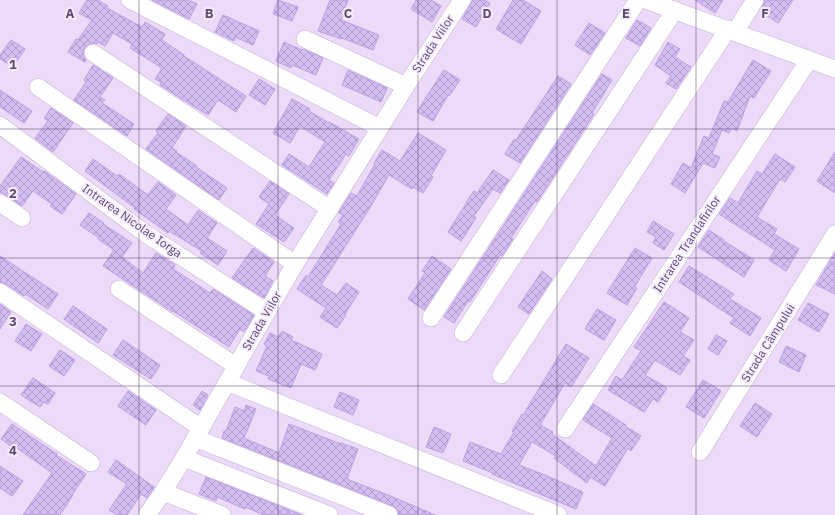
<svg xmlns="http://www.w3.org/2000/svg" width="835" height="515" viewBox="0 0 835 515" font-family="'IBM Plex Sans',sans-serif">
  <defs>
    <pattern id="building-cross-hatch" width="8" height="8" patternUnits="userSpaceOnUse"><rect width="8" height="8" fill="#d4bdf1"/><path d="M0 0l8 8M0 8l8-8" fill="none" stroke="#af9cc8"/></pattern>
  </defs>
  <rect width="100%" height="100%" fill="#f4e5fc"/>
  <!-- residential -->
  <rect fill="#eddaf9" x="0" y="0" width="835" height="515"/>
  <!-- building -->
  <g fill="url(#building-cross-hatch)" stroke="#bc9ee4">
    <polygon points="87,0 98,0 108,6 107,8 142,27 145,22 165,34 162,40 184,55 184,56 246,96 236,112 218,100 208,115 177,96 160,85 161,82 155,79 162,68 130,48 132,44 113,33 105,46 98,42 97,44 93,43 89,44 85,47 83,53 84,57 86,60 85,62 68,52 76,39 78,40 92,20 79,13"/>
    <polygon points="152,0 188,0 197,4 189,19"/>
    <polygon points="278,0 298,7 292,21 273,14"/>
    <polygon points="330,0 348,0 341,20 379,35 373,50 342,38 342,39 318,31"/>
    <polygon points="416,0 431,0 441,6 432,22 411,9"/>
    <polygon points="473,0 484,0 490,3 476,27 462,19"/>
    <polygon points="513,0 523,0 541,11 521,44 496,29"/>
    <polygon points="695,0 723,0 715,13"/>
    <polygon points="765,0 793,0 778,23 760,11 763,5"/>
    <polygon points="223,15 259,31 253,45 235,37 234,41 215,32"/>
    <polygon points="637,20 651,28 640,46 626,38"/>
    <polygon points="589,23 605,33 590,55 575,45"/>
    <polygon points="11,40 25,49 13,67 0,59 0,55"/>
    <polygon points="284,42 302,50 303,49 323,58 316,75 292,65 291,68 276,61"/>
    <polygon points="668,42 680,49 675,57 691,67 676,89 666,83 671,76 655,65"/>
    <polygon points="753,60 771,71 754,98 750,96 737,131 731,128 729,133 722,130 712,154 720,157 715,168 703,163 685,193 671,184 683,163 691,168 704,136 709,138 724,101 728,102"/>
    <polygon points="93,65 113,78 100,97 105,100 102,103 134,124 127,136 74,100 86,82 84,80"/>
    <polygon points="348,70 387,88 381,102 342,85"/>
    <polygon points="444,70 460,80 449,96 448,95 433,121 417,112 428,94"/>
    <polygon points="602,74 612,80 592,113 594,114 537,202 535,201 511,238 513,239 502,256 500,255 470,302 468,301 454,323 444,317"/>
    <polygon points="558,76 571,84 520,163 505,154 514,139 516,140"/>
    <polygon points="259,79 275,89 265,105 249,95"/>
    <polygon points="0,90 32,111 24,123 0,107"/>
    <polygon points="292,99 310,109 309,111 329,123 329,122 359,139 349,156 346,154 329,180 334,183 327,194 282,165 289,154 309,167 325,142 300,126 290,143 273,133"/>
    <polygon points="51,108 73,123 53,152 35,138 48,121 44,118"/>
    <polygon points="168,114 186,126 172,148 177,151 176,152 197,166 196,167 227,188 219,200 146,149 158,133 156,131"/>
    <polygon points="418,133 446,150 431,176 433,177 423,193 413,187 412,189 389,175 369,209 321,285 337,295 346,283 359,292 345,314 346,315 337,328 320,317 326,308 297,289 306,275 308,277 341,224 338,222 343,215 339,213 339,212 351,193 357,196 375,164 374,163 382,150 400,161"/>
    <polygon points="835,152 835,193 817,181"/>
    <polygon points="775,154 795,167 785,182 780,179 757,217 777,229 774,234 799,249 786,271 769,260 775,250 719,214 730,198 738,203 757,171 762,174"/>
    <polygon points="21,157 43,172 44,171 76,194 62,214 50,206 52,204 33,191 22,206 6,195 0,192 0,186"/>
    <polygon points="93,159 117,176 119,174 148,195 158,182 176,195 166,209 188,225 198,210 217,223 207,238 227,251 218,265 200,253 202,251 169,231 168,233 134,209 135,208 85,171"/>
    <polygon points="493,170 509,180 500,193 493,189 474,216 476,218 461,241 448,232 467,202 466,202 474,191 477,193"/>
    <polygon points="270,181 289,194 275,215 294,228 284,242 256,224 269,204 259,197"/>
    <polygon points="89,213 104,223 103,224 132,243 122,257 143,273 156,253 175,265 173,269 210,293 213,289 254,315 244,332 240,329 229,347 173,311 173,312 103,266 114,250 98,239 99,238 80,225"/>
    <polygon points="653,221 674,234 664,250 653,243 656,237 647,232"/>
    <polygon points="709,230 724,240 724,241 754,260 744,277 698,247"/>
    <polygon points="253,248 274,262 265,276 273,281 264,298 232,278"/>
    <polygon points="635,248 652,258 635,286 637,288 627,305 607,293"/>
    <polygon points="835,253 835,294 816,285"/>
    <polygon points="0,256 58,294 48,309 25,294 24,296 6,284 0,282"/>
    <polygon points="432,256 451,269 424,310 408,299 425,273 422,271"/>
    <polygon points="689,266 734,294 730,299 761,318 750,336 730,323 734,318 679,282"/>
    <polygon points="542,271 552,279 529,314 518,307"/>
    <polygon points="664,302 689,318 680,332 694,340 683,356 690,360 680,375 655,360 645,375 667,388 658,402 653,399 644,412 608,390 616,376 622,380 641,351 634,347"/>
    <polygon points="808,303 829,314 819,332 798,320"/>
    <polygon points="0,304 11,312 0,329"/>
    <polygon points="73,306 107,329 98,343 64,319"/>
    <polygon points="597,309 616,320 604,340 585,329"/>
    <polygon points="26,324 42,334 31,351 15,341"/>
    <polygon points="282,331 293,337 291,340 322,354 315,370 301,364 291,388 268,379 269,376 256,371 267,346 264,344 270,333 278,337"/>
    <polygon points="716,335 727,341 718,355 708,349"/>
    <polygon points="123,340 160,365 151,379 113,355"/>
    <polygon points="566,344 589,358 571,387 565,383 540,425 553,432 552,434 596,466 612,438 583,420 593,404 626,425 625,426 641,436 631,451 628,448 605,486 590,477 587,483 554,458 556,456 532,442 519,465 545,475 583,492 576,509 492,474 493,473 463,461 470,442 501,454 514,432 512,431 522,414 523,415"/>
    <polygon points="786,346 806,355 799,372 779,362"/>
    <polygon points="60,350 75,360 64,376 49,366"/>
    <polygon points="33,378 55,393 48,404 44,402 40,407 21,395"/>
    <polygon points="703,380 721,391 704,418 686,407"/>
    <polygon points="128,391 156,410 146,425 118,406"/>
    <polygon points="202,391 208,395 200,410 193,405"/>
    <polygon points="340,392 359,400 353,415 334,407"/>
    <polygon points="755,403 772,414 757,437 740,426"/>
    <polygon points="246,405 256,409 244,438 279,453 289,424 341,444 341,443 358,449 347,479 393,497 435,515 399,515 397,509 393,506 222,438 224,431 226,431 235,407 244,411"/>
    <polygon points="12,424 57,454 56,455 86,474 72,495 73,495 60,515 23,515 52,473 17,448 16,450 1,439"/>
    <polygon points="434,427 451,434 443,453 426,447"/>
    <polygon points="116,460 154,487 147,498 141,494 127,515 117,515 109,510 127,484 108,472"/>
    <polygon points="0,466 23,481 12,496 0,488"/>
    <polygon points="206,477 302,515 264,515 245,507 245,509 217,497 216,501 199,494"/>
  </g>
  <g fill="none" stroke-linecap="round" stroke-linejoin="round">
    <!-- minor casing -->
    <g stroke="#c1b1d3" stroke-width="18">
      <g id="minor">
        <polyline points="130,0 380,128"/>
        <polyline points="646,0 835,69"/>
        <polyline points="735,32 755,0"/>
        <polyline points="305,39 406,86"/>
        <polyline points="93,53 330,209"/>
        <polyline points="38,87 295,264"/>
        <polyline points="0,125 146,234 267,312"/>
        <polyline points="0,203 22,218"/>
        <polyline points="119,289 236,366"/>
        <polyline points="0,292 201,428"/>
        <polyline points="431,318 638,0"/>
        <polyline points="463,333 675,10"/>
        <polyline points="501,375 728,29"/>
        <polyline points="227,382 558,515"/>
        <polyline points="0,402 91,463"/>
        <polyline points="565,429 809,60"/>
        <polyline points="195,438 389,515"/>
        <polyline points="700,452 835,234"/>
        <polyline points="184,458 329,515"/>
        <polyline points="163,492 222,515"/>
        <polyline points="147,515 163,492 184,458 267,312 295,264 406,86 462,0"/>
      </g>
    </g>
    <!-- minor -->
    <use href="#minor" stroke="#fff" stroke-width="17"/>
  </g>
  <!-- grid -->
  <path fill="none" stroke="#5c4a75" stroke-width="1" stroke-opacity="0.55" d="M139,0V515M278,0V515M418,0V515M557,0V515M696,0V515M0,129H835M0,258H835M0,386H835"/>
  <g text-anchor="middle" stroke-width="4" stroke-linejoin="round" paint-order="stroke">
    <!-- street labels -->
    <g font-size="12" fill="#5c4a75" stroke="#f8ecff">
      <text transform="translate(433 44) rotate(-57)" y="4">Strada Viilor</text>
      <text transform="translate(132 221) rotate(35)" y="4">Intrarea Nicolae Iorga</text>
      <text transform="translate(687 244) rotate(-57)" y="4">Intrarea Trandafirilor</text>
      <text transform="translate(262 321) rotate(-60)" y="4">Strada Viilor</text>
      <text transform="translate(768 343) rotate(-58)" y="4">Strada Câmpului</text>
    </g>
  </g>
  <g font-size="13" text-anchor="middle" font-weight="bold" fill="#5c4a75" stroke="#f8ecff" stroke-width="4" stroke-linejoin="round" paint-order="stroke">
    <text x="70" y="18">A</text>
    <text x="209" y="18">B</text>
    <text x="348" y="18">C</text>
    <text x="487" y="18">D</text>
    <text x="626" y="18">E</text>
    <text x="765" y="18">F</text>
    <text x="13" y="69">1</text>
    <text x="13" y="198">2</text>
    <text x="13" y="326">3</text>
    <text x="13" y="455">4</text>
  </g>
</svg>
